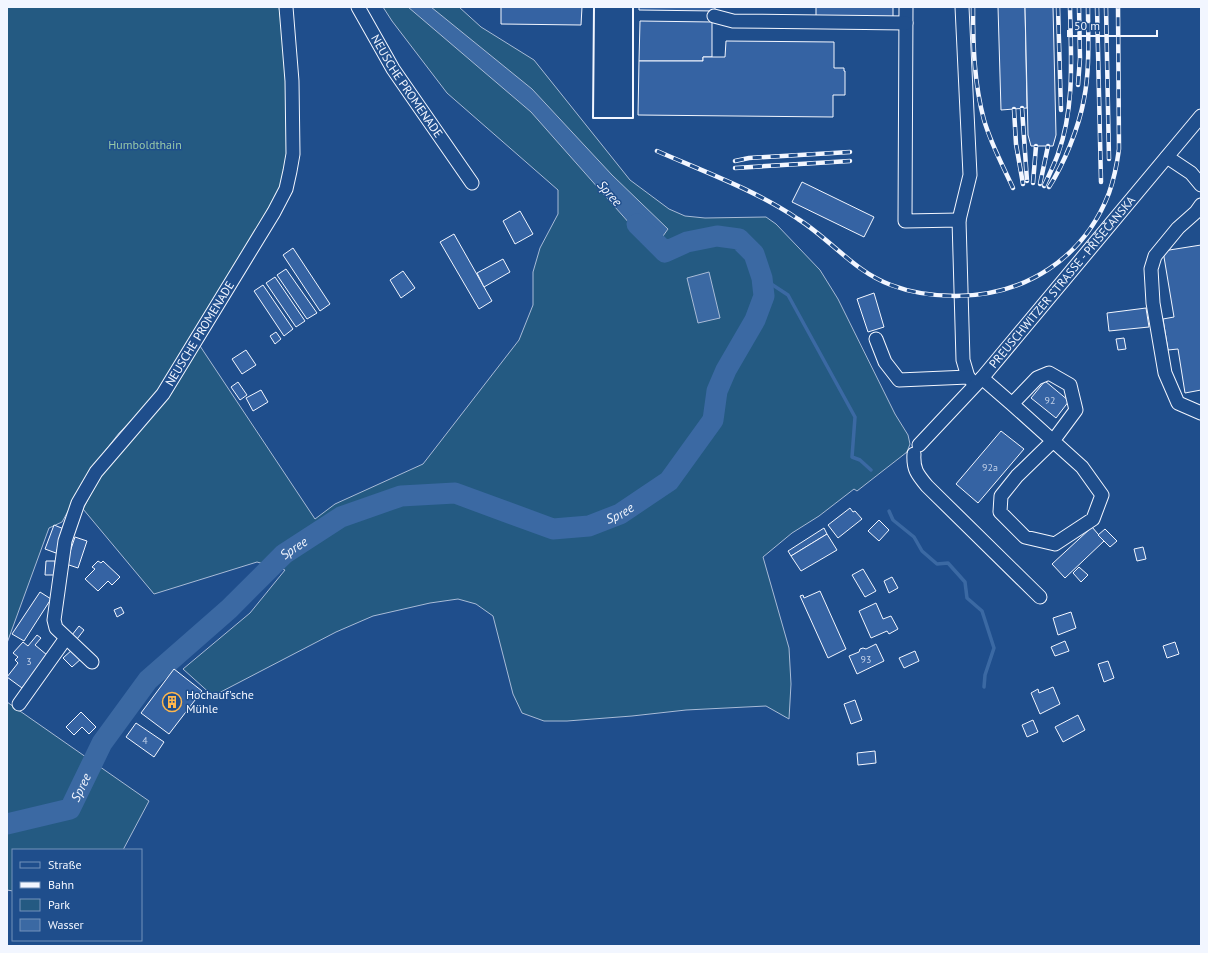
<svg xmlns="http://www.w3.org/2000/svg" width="1208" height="953" viewBox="0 0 1208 953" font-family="'PT Sans',sans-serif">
  <rect width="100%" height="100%" fill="#1f4e8c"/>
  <!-- green -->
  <g fill="#245a82" stroke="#a8bbd7">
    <polygon points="7,7 279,7 287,67 289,152 280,189 160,391 119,433 92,468 62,522 49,528 7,643"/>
    <polygon points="383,7 459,7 481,27 534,60 630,180 669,209 685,216 705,218 766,217 776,224 820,270 838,299 895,414 908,435 910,444 907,452 857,491 854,489 819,516 792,533 763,557 789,648 791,684 789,719 766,706 686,710 632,716 567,721 544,721 522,713 513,694 493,616 476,604 458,599 430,603 373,616 336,632 213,696 183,669 250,613 285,570 257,562 154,594 83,509 101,474 167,397 200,346 315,519 335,504 423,464 519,340 533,305 533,272 540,248 558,214 558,190 447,93 392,21"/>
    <polygon points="7,702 149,801 123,850 13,850 13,891 7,890"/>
  </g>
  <!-- water -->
  <g fill="#3b69a3" stroke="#a8bbd7">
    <polygon points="408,7 431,7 532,89 612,175 668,229 653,250 531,112"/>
    <polygon points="709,272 720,318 698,323 687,278"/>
  </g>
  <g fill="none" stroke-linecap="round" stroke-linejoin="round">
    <!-- stream -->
    <g stroke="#3b69a3" stroke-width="3.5">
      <polyline points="762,278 788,295 855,417 852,457 860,460 871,470"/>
      <polyline points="889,511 893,520 914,537 922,551 937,564 948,563 965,582 967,598 982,611 994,648 985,675 984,687"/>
    </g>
    <!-- river -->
    <path stroke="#3b69a3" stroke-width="21" id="s1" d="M7,824L70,809L102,743L148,680L229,609L284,554L341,517L401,496L455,493L553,529L589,526L620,514L669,481L713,420L717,391L726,370L755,320L764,296L762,278L754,254L739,239L717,236L687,242L665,252L637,224"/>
  </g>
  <!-- building -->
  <g fill="#3563a3" stroke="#f2f6ff">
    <polygon points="501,7 582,7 581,25 501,24"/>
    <polygon points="639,7 715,7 715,11 639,10"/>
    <polygon points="816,7 893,7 893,19 816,18"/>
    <polygon points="998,7 1025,7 1027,108 1001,110"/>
    <polygon points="1025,7 1053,7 1056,135 1053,146 1031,146 1028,135"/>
    <polygon points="640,21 712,22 712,57 703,57 703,61 639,61"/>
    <polygon points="726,41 834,42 834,68 844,68 844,71 845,71 845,95 833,95 833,117 638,115 639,61 703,61 703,57 725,57"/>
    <polygon points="802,182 874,217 864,237 792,202"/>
    <polygon points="520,211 533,234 515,244 503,221"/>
    <polygon points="454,234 492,301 479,309 440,242"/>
    <polygon points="1201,245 1201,390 1185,393 1178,349 1168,350 1163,319 1174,317 1163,251"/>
    <polygon points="293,248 330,304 320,311 283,255"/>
    <polygon points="503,259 510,272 484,287 477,273"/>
    <polygon points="286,269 317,313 307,319 277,275"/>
    <polygon points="403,271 415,288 401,298 390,280"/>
    <polygon points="275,277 305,321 296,327 266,283"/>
    <polygon points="263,285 293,329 284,336 254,291"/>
    <polygon points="874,293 884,327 868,332 857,299"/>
    <polygon points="1146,308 1149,327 1109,331 1107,313"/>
    <polygon points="276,332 281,339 275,344 270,336"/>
    <polygon points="1124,338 1126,349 1118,350 1116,339"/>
    <polygon points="246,350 256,365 242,374 232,359"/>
    <polygon points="1045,381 1069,401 1056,418 1031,398"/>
    <polygon points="238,382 247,395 240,400 231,387"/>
    <polygon points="261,390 268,402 253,411 246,398"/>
    <polygon points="1001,431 1024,449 978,503 956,484"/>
    <polygon points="850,508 853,512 855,511 862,519 838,538 828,525"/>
    <polygon points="879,520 889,530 879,541 868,531"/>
    <polygon points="54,525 64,529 56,553 45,549"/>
    <polygon points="1092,527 1104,541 1065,578 1052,564"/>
    <polygon points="824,528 827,534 791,556 788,551"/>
    <polygon points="1105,529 1117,541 1110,547 1098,535"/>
    <polygon points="827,534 837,550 801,571 791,556"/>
    <polygon points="75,537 87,541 78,568 66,564"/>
    <polygon points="1143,547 1146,559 1137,561 1134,549"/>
    <polygon points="46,561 55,561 54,575 45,575"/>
    <polygon points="98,561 101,563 103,561 120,577 112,585 108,581 98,591 85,579 95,569 92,567"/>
    <polygon points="1079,567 1088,575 1081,582 1073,573"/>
    <polygon points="863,569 876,591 865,597 852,575"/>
    <polygon points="892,577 898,588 889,593 884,581"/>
    <polygon points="820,591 846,649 828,658 800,596 803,595 804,598"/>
    <polygon points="40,592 51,599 24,641 12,634"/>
    <polygon points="876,603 883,619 891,616 898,629 889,634 887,631 871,638 859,611"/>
    <polygon points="121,607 124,613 117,617 114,610"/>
    <polygon points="1071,612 1076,628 1058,635 1053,618"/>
    <polygon points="79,626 84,630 77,639 72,635"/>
    <polygon points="37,635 41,638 35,645 47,655 22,688 7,677 18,663 15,660 18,657 13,653 23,642 28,646"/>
    <polygon points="1065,641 1069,651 1055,656 1051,647"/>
    <polygon points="1175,642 1179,654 1167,658 1163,646"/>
    <polygon points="876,644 884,661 857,674 849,656 859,652 860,649 863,648 866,649"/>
    <polygon points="73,649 82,658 72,667 63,658"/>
    <polygon points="915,651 919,661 904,668 899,658"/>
    <polygon points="1108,661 1114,678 1104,682 1098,664"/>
    <polygon points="174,669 202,691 169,734 141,713"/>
    <polygon points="1053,687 1060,704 1040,714 1031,693 1038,689 1039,693"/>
    <polygon points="855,700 862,720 851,724 844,704"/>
    <polygon points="81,712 96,727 89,734 82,727 74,735 66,727"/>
    <polygon points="1078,715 1085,730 1063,742 1055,727"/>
    <polygon points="1033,720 1038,732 1027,737 1022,725"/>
    <polygon points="136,723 164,742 154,757 126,737"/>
    <polygon points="875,751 876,763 858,765 857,753"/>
  </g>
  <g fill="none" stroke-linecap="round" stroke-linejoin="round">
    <!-- minor casing -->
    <g stroke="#f2f6ff" stroke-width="15">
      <g id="minor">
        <path id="s2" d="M358,7L393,69L472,183"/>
        <polyline points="906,7 905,221 959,220 963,360 968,377"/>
        <polyline points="714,16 733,21 906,23"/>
        <polyline points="1167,157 1191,173 1201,185"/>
        <polyline points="1201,205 1196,212 1178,228 1155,256 1151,269 1153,303 1165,373 1178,403 1201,413"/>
        <polyline points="959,220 970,175 962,7"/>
        <polyline points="876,339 885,362 899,380 968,377 973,382"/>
        <polyline points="982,378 1012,404 1082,467 1102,495 1093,519 1055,544 1025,537 1000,512 1001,496 1017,476 1053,441 1076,410 1070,385 1049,373 1037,378 1012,404"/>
        <path id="s3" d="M919,445L982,378L1201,116"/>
        <path d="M914,454C913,469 917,474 927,486L1040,597"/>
        <path id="s4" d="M92,662L56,628L54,620L65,541L78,503L96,472L163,394L274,212L286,189L290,171L293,154L292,81L286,7"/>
        <polyline points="19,704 66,638"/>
      </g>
    </g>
    <!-- minor -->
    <use href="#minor" stroke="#1f4e8c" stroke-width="13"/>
    <!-- rail casing -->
    <g stroke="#f2f6ff" stroke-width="4.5">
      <g id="rail">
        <path d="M973,7C973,45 974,83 984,120C991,144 1003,166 1013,188"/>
        <polyline points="1058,7 1061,110"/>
        <polyline points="1097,7 1101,182"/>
        <polyline points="1106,7 1109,159"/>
        <polyline points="1078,85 1080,58 1079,7"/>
        <polyline points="1022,108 1027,181"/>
        <polyline points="1014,109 1016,144 1023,184"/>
        <path d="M657,151C705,172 755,190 798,219C830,239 855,272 891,285C912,293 934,296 956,296C1025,296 1084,258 1109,193C1114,179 1117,164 1119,149L1118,7"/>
        <polyline points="735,161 749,158 850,152"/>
        <polyline points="735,168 850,161"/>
        <polyline points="1033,183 1036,146"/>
        <polyline points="1040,184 1048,146"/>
        <path d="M1044,186C1049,175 1054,165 1058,154C1075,107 1071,56 1070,7"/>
        <path d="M1049,187C1064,164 1079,127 1084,99C1090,69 1088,37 1088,7"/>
      </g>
    </g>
    <!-- rail -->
    <use href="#rail" stroke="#1f4e8c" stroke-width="3" stroke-dasharray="9" stroke-linecap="butt"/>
    <!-- wall -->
    <polyline stroke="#f2f6ff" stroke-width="2" points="594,7 593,118 633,118 633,7"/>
  </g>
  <!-- icons -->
  <defs>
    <g id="building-ring" transform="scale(1)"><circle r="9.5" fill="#1f4e8c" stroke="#ffb74d" stroke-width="1.5"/><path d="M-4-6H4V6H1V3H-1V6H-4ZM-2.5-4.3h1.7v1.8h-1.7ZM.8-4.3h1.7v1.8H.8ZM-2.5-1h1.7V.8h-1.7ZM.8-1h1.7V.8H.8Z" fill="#ffb74d"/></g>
  </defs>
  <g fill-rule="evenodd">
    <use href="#building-ring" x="172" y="702"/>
  </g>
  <g text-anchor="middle" stroke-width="3" stroke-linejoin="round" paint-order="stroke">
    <!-- number labels -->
    <g font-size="10" fill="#c3d1e8">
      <text x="1050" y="404">92</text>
      <text x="990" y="471">92a</text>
      <text x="866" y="663">93</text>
      <text x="29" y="665">3</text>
      <text x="145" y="744">4</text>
    </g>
    <!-- street labels -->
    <g font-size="12" fill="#f2f6ff" stroke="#1f4e8c">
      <text dy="4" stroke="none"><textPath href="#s2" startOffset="93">NEUSCHE PROMENADE</textPath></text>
      <text dy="4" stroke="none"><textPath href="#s3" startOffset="217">PREUSCHWITZER STRASSE - PŘIŠEČANSKA</textPath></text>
      <text dy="4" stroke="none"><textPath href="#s4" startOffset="387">NEUSCHE PROMENADE</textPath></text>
    </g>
    <!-- park labels -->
    <g font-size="12" fill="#97c8a6" stroke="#1f4e8c">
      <text x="145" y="149">Humboldthain</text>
    </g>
    <!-- poi labels -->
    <g font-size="12" fill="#f2f6ff" stroke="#1f4e8c" text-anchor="start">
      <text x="186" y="699">Hochauf'sche<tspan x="186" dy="14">Mühle</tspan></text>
    </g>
    <!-- water labels -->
    <g font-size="13" font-style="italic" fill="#f2f6ff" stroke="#1f4e8c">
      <text transform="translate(610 193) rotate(49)" y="5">Spree</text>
      <text dy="5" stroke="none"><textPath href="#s1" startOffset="761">Spree</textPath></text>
      <text dy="5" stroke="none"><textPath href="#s1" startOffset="413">Spree</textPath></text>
      <text dy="5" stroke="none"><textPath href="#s1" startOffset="89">Spree</textPath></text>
    </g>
  </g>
  <!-- border -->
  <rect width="1208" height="953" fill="none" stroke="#f2f6ff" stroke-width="16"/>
  <!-- legend -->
  <rect x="12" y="849" width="130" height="92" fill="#1f4e8c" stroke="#7391ba"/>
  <rect x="20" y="862" width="20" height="6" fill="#1f4e8c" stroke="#7391ba"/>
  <text x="48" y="869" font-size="12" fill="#f2f6ff">Straße</text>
  <rect x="20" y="882" width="20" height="6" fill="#f2f6ff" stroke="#7391ba"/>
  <text x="48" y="889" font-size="12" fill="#f2f6ff">Bahn</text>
  <rect x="20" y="899" width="20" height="12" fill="#245a82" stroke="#7391ba"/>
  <text x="48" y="909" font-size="12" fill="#f2f6ff">Park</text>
  <rect x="20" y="919" width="20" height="12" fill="#3b69a3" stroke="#7391ba"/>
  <text x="48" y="929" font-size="12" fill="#f2f6ff">Wasser</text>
  <!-- scale -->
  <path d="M1068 30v6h89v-6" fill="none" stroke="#f2f6ff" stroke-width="2"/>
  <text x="1074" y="30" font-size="12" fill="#f2f6ff" stroke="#1f4e8c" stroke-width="3" paint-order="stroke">50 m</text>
</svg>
